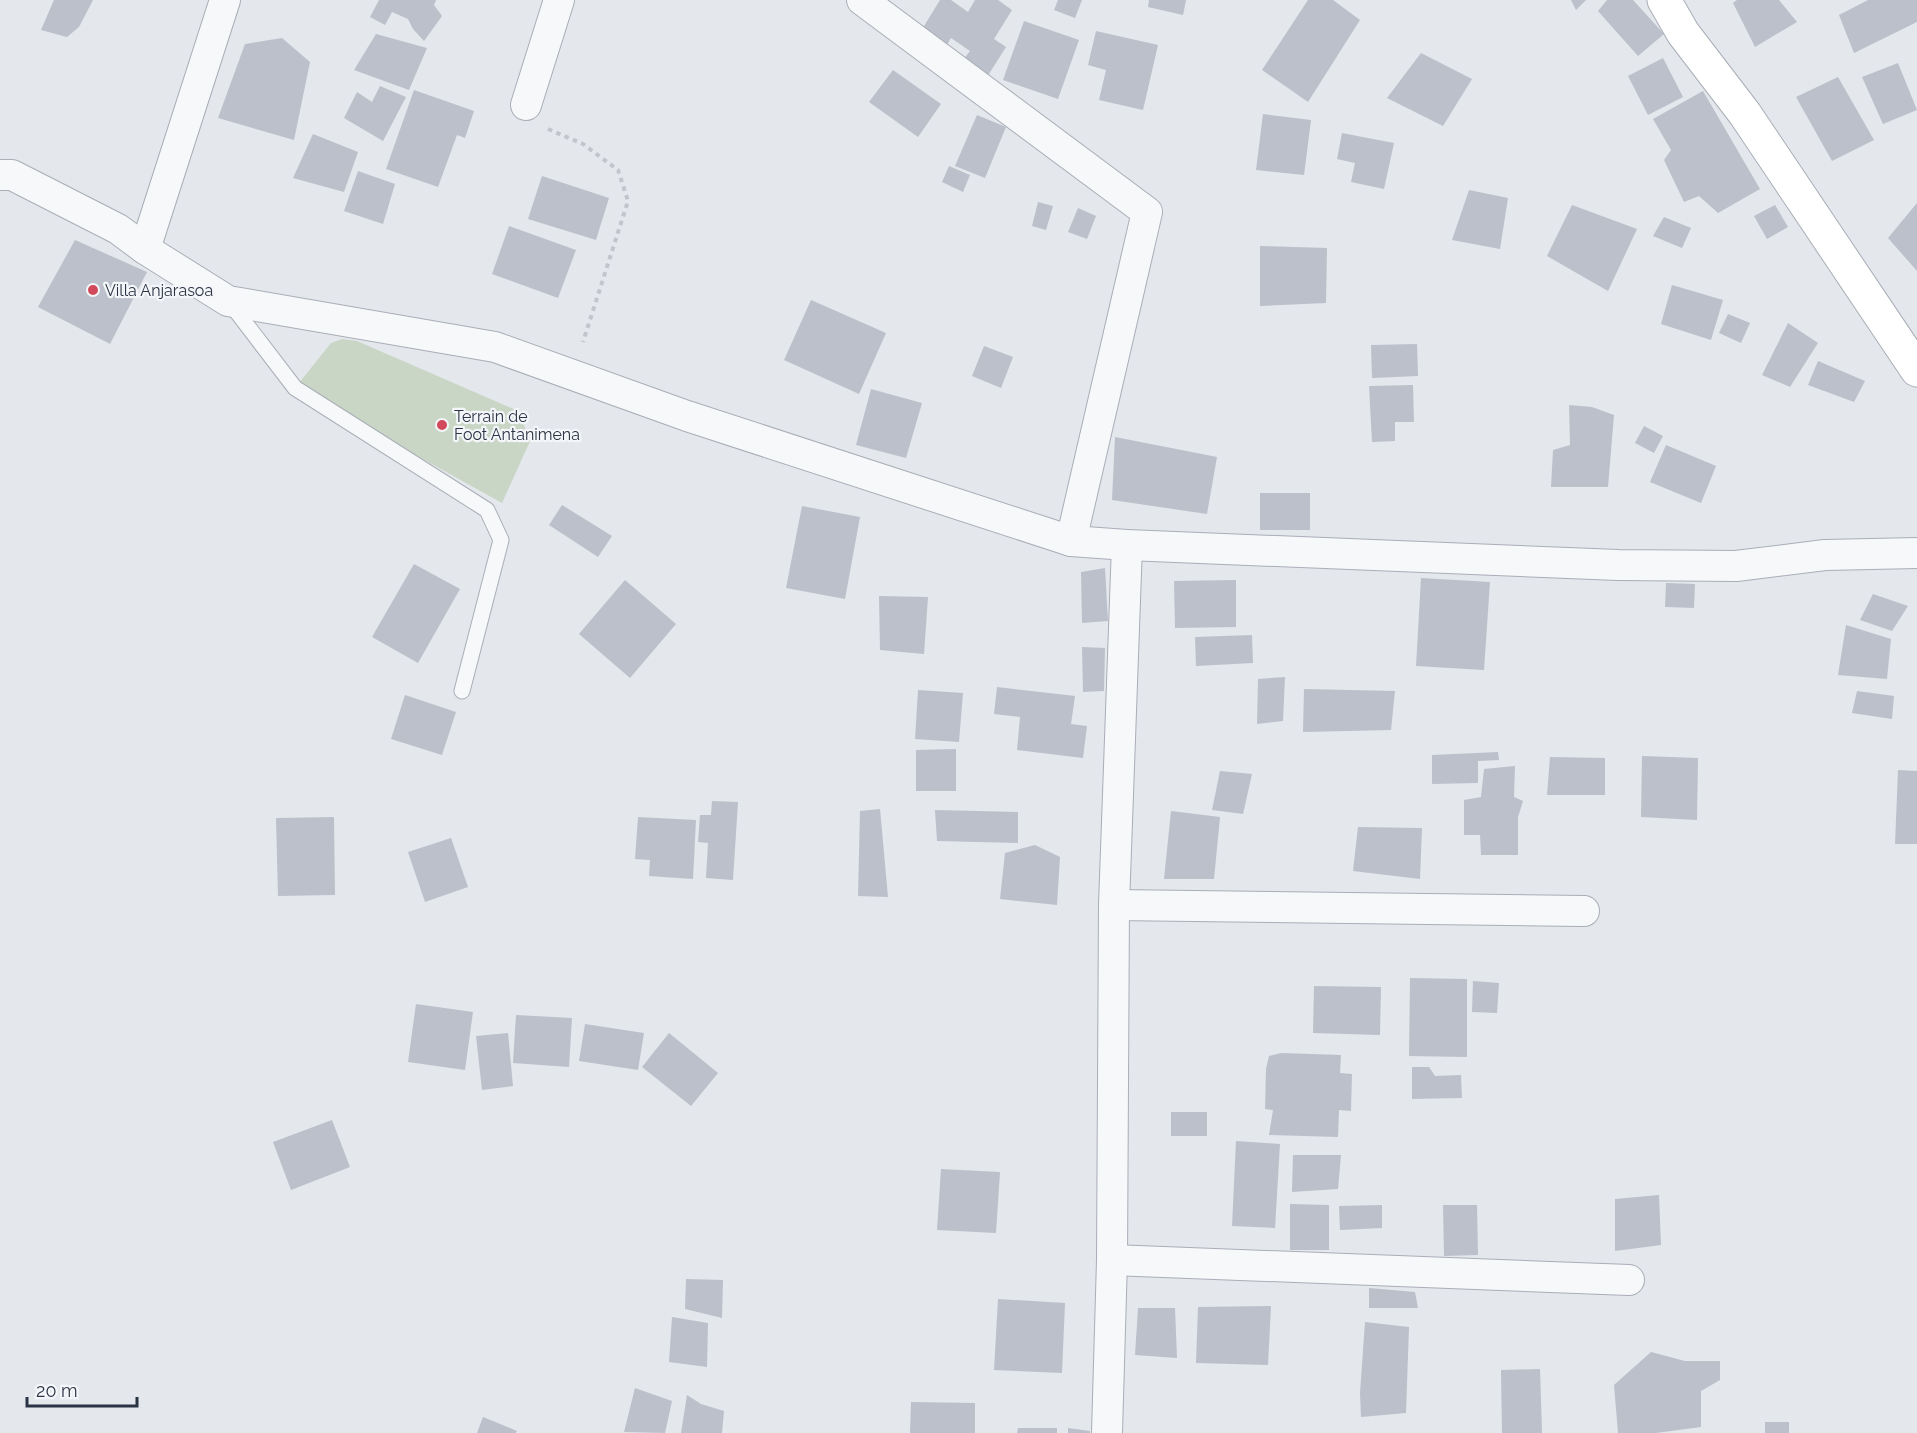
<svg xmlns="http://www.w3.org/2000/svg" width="1917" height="1433" viewBox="0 0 1917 1433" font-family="Raleway,sans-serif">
  <rect width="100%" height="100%" fill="#e4e7ec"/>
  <!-- green -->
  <polygon fill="#c9d6c5" points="342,339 357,341 516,410 531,439 502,503 295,388 331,343"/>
  <!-- building -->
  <g fill="#bbc0ca">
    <polygon points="54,0 93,0 79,27 67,37 41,30"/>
    <polygon points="379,0 436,0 434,5 442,16 424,41 413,29 408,19 392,12 385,25 370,17"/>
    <polygon points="940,0 951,0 968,12 975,0 998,0 1012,10 994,39 1006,47 987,77 963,60 970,51 951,38 945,48 921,31"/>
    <polygon points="1058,0 1082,0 1075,18 1054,10"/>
    <polygon points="1149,0 1186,0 1183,15 1148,7"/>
    <polygon points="1308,0 1333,0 1360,20 1308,102 1262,70"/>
    <polygon points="1571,0 1586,0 1576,10"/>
    <polygon points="1607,0 1633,0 1664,34 1638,56 1598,11"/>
    <polygon points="1737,0 1779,0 1797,22 1755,47 1733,3"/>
    <polygon points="1868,0 1917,0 1917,22 1854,53 1839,15"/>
    <polygon points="1024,21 1079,40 1058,99 1003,80"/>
    <polygon points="1096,31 1158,45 1143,110 1099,100 1106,70 1088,65"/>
    <polygon points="376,34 427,48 409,90 354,70"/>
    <polygon points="282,38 310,62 294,140 218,118 245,44"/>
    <polygon points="1421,53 1472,79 1443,126 1387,98"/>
    <polygon points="1663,58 1683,97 1648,115 1628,76"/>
    <polygon points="1898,63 1917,110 1883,124 1862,77"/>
    <polygon points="893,70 941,104 918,137 869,102"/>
    <polygon points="1838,77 1874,140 1832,161 1796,97"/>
    <polygon points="380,86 406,97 383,141 344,118 357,92 372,102"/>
    <polygon points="414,90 474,111 465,138 457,135 438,187 386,169"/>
    <polygon points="1703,91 1760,189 1718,213 1699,196 1684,202 1664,160 1671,150 1653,119"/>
    <polygon points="1263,114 1311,120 1304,175 1256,170"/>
    <polygon points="977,115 1006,127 985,178 955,166"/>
    <polygon points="1342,133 1394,143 1384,189 1351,182 1355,163 1337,159"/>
    <polygon points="313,134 358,152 344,192 293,178"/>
    <polygon points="949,166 970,175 963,192 942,182"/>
    <polygon points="358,171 395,184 383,224 344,211"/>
    <polygon points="542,176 609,198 596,240 528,219"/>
    <polygon points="1469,190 1508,198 1500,249 1452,240"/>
    <polygon points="1038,202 1053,206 1046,230 1032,226"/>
    <polygon points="1917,203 1917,271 1888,238"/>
    <polygon points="1572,205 1637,229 1608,291 1547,256"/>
    <polygon points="1775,205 1788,227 1767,239 1754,216"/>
    <polygon points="1078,208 1096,216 1087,239 1068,232"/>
    <polygon points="1664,217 1691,228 1682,248 1653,236"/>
    <polygon points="509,226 576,250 558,298 492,274"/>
    <polygon points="75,240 147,272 110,344 38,307"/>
    <polygon points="1260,246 1327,248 1326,303 1260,306"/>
    <polygon points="1672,285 1723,300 1711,340 1661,324"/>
    <polygon points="811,300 886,333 859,394 784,360"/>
    <polygon points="1728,314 1750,323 1741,343 1719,333"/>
    <polygon points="1788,323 1818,343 1790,387 1762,375"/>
    <polygon points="1417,344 1418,376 1372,378 1371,345"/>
    <polygon points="984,346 1013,357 1001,388 972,376"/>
    <polygon points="1818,361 1865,381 1854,402 1808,385"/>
    <polygon points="1413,385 1414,422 1395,422 1395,441 1372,442 1369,386"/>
    <polygon points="871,389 922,403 906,458 856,445"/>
    <polygon points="1569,405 1592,407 1614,415 1608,487 1551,487 1553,450 1570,445"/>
    <polygon points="1644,426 1663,436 1654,453 1635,443"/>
    <polygon points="1115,437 1217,457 1207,514 1112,500"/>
    <polygon points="1666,445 1716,466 1701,503 1650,482"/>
    <rect x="1260" y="493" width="50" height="37"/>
    <polygon points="562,505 612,536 598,557 549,525"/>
    <polygon points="802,506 860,517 845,599 786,588"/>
    <polygon points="414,564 460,589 418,663 372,637"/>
    <polygon points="1105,568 1108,621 1082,623 1081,572"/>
    <polygon points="1421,578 1490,582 1484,670 1416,666"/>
    <polygon points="625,580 676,624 630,678 579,634"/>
    <polygon points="1236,580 1236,627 1175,628 1174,581"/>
    <polygon points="1666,583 1695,584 1694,608 1665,607"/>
    <polygon points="1873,594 1908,606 1892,631 1860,620"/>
    <polygon points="879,596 928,597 924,654 880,650"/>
    <polygon points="1846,625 1891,639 1887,679 1838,675"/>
    <polygon points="1252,635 1253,663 1196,666 1195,637"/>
    <polygon points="1082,647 1105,648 1104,691 1083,692"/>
    <polygon points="1285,677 1283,721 1257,724 1258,679"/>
    <polygon points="997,687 1075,696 1071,724 1087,726 1083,758 1017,750 1020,717 994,714"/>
    <polygon points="1304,689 1395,691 1391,730 1303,732"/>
    <polygon points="918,690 963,693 959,742 915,739"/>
    <polygon points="1857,691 1894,696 1892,719 1852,713"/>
    <polygon points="405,695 456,712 442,755 391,739"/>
    <polygon points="956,749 956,791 916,791 916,750"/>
    <polygon points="1498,752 1499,760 1478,761 1478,783 1432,784 1432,755"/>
    <polygon points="1642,756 1698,758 1697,820 1641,817"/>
    <polygon points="1550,757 1605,758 1605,795 1547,795"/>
    <polygon points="1515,766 1514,797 1523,801 1518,817 1518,855 1481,855 1480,835 1464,835 1464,800 1481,797 1484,769"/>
    <polygon points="1898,770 1917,771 1917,844 1895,844"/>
    <polygon points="1220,771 1252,774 1243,814 1212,810"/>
    <polygon points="712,801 738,802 733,880 706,878 708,843 698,842 700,815 711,815"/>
    <polygon points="880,809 888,897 858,896 860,811"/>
    <polygon points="935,810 1018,812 1018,843 937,841"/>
    <polygon points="1171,811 1220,817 1214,879 1164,879"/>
    <polygon points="334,817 335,895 278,896 276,818"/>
    <polygon points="638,817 696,820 693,879 649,876 650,860 635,859"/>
    <polygon points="1358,827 1422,828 1420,879 1353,871"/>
    <polygon points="451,838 468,887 425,902 408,852"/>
    <polygon points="1035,845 1060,857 1057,905 1000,899 1005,853"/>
    <polygon points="1410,978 1467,979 1467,1057 1409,1056"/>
    <polygon points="1473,981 1499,983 1497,1013 1472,1012"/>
    <polygon points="1314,986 1381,987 1380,1035 1313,1033"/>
    <polygon points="416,1004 473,1012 465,1070 408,1062"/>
    <polygon points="516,1015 572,1018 569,1067 513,1063"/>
    <polygon points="585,1024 644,1033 638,1070 579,1061"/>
    <polygon points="508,1033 513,1086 482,1090 476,1036"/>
    <polygon points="669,1033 718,1073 691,1106 642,1067"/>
    <polygon points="1281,1053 1341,1055 1340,1073 1352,1074 1351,1111 1339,1110 1338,1137 1269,1135 1273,1110 1265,1109 1266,1069 1269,1056"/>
    <polygon points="1412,1067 1429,1067 1435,1076 1461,1075 1462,1098 1412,1099"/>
    <rect x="1171" y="1112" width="36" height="24"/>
    <polygon points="332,1120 350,1167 291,1190 273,1142"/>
    <polygon points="1236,1141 1280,1144 1275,1228 1232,1226"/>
    <polygon points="1293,1155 1341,1155 1338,1189 1292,1192"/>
    <polygon points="941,1169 1000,1172 996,1233 937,1230"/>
    <polygon points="1659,1195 1661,1245 1615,1251 1615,1199"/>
    <polygon points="1290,1204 1329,1205 1329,1250 1290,1250"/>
    <polygon points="1382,1205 1382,1228 1340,1230 1339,1206"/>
    <polygon points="1443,1205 1477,1205 1478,1255 1444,1256"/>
    <polygon points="686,1279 723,1280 722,1318 685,1309"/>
    <polygon points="1369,1288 1415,1292 1418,1308 1369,1308"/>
    <polygon points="998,1299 1065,1303 1062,1373 994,1370"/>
    <polygon points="1271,1306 1268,1365 1196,1363 1198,1307"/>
    <polygon points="1138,1308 1175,1308 1177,1358 1135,1355"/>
    <polygon points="672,1317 708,1323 707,1367 669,1362"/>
    <polygon points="1365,1322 1409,1327 1406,1413 1361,1417 1360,1393"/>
    <polygon points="1651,1352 1685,1361 1720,1361 1720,1380 1701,1391 1701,1427 1656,1433 1618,1433 1614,1385"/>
    <polygon points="1540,1369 1542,1433 1502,1433 1501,1370"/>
    <polygon points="635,1388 672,1401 665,1433 624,1432"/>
    <polygon points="687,1395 701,1404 724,1411 722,1433 681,1433"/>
    <polygon points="911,1402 975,1403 975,1433 910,1433"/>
    <polygon points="483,1417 517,1431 516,1433 477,1433"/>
    <rect x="1765" y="1422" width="24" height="11"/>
    <polygon points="1018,1428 1057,1428 1057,1433 1017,1433"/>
    <polygon points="1068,1428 1090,1431 1090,1433 1068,1433"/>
  </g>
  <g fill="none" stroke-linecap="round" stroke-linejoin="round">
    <!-- lane casing -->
    <g stroke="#a9aeb7" stroke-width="17">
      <polyline id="lane" points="230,303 295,388 487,510 501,540 462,691"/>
    </g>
    <!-- street casing -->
    <g stroke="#a9aeb7" stroke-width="32">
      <g id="street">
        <polyline points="862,0 1147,212 1071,541"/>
        <polyline points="526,105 559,0"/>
        <polyline points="0,175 12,175 118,229 145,249 228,301 495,347 687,416 1071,541 1127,545 1618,565 1736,566 1825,555 1917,553"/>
        <polyline points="145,249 225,0"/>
        <polyline points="1114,905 1584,911"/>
        <polyline points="1112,1260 1629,1280"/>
        <polyline points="1107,1433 1112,1260 1114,905 1127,545"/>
      </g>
    </g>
    <!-- secondary casing -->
    <g stroke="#a9aeb7" stroke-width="35">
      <polyline id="secondary" points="1664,0 1683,33 1745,114 1917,370"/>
    </g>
    <!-- path -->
    <polyline stroke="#c2c5cb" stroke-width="4" stroke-dasharray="4.5 4.5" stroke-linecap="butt" points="548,129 583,144 618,170 628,201 583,342"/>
    <!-- lane -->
    <use href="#lane" stroke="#f7f8fa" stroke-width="15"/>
    <!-- street -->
    <use href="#street" stroke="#f7f8fa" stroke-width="30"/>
    <!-- secondary -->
    <use href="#secondary" stroke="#fff" stroke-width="33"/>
  </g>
  <!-- markers -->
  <g fill="#d1495b" stroke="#f4f6f9" stroke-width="2">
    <circle cx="93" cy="290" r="6"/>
    <circle cx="442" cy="425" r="6"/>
  </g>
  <g text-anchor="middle" stroke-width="4.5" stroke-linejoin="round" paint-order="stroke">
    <!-- poi labels -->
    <g font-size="16" fill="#2b3445" stroke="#f4f6f9" text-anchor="start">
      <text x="105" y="296">Villa Anjarasoa</text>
      <text x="454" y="422">Terrain de<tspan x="454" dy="18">Foot Antanimena</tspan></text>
    </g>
  </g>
  <!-- scale -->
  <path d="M27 1397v9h110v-9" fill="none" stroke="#2b3445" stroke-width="3"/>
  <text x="36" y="1397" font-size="18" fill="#2b3445" stroke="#f4f6f9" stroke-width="4.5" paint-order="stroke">20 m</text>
</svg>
